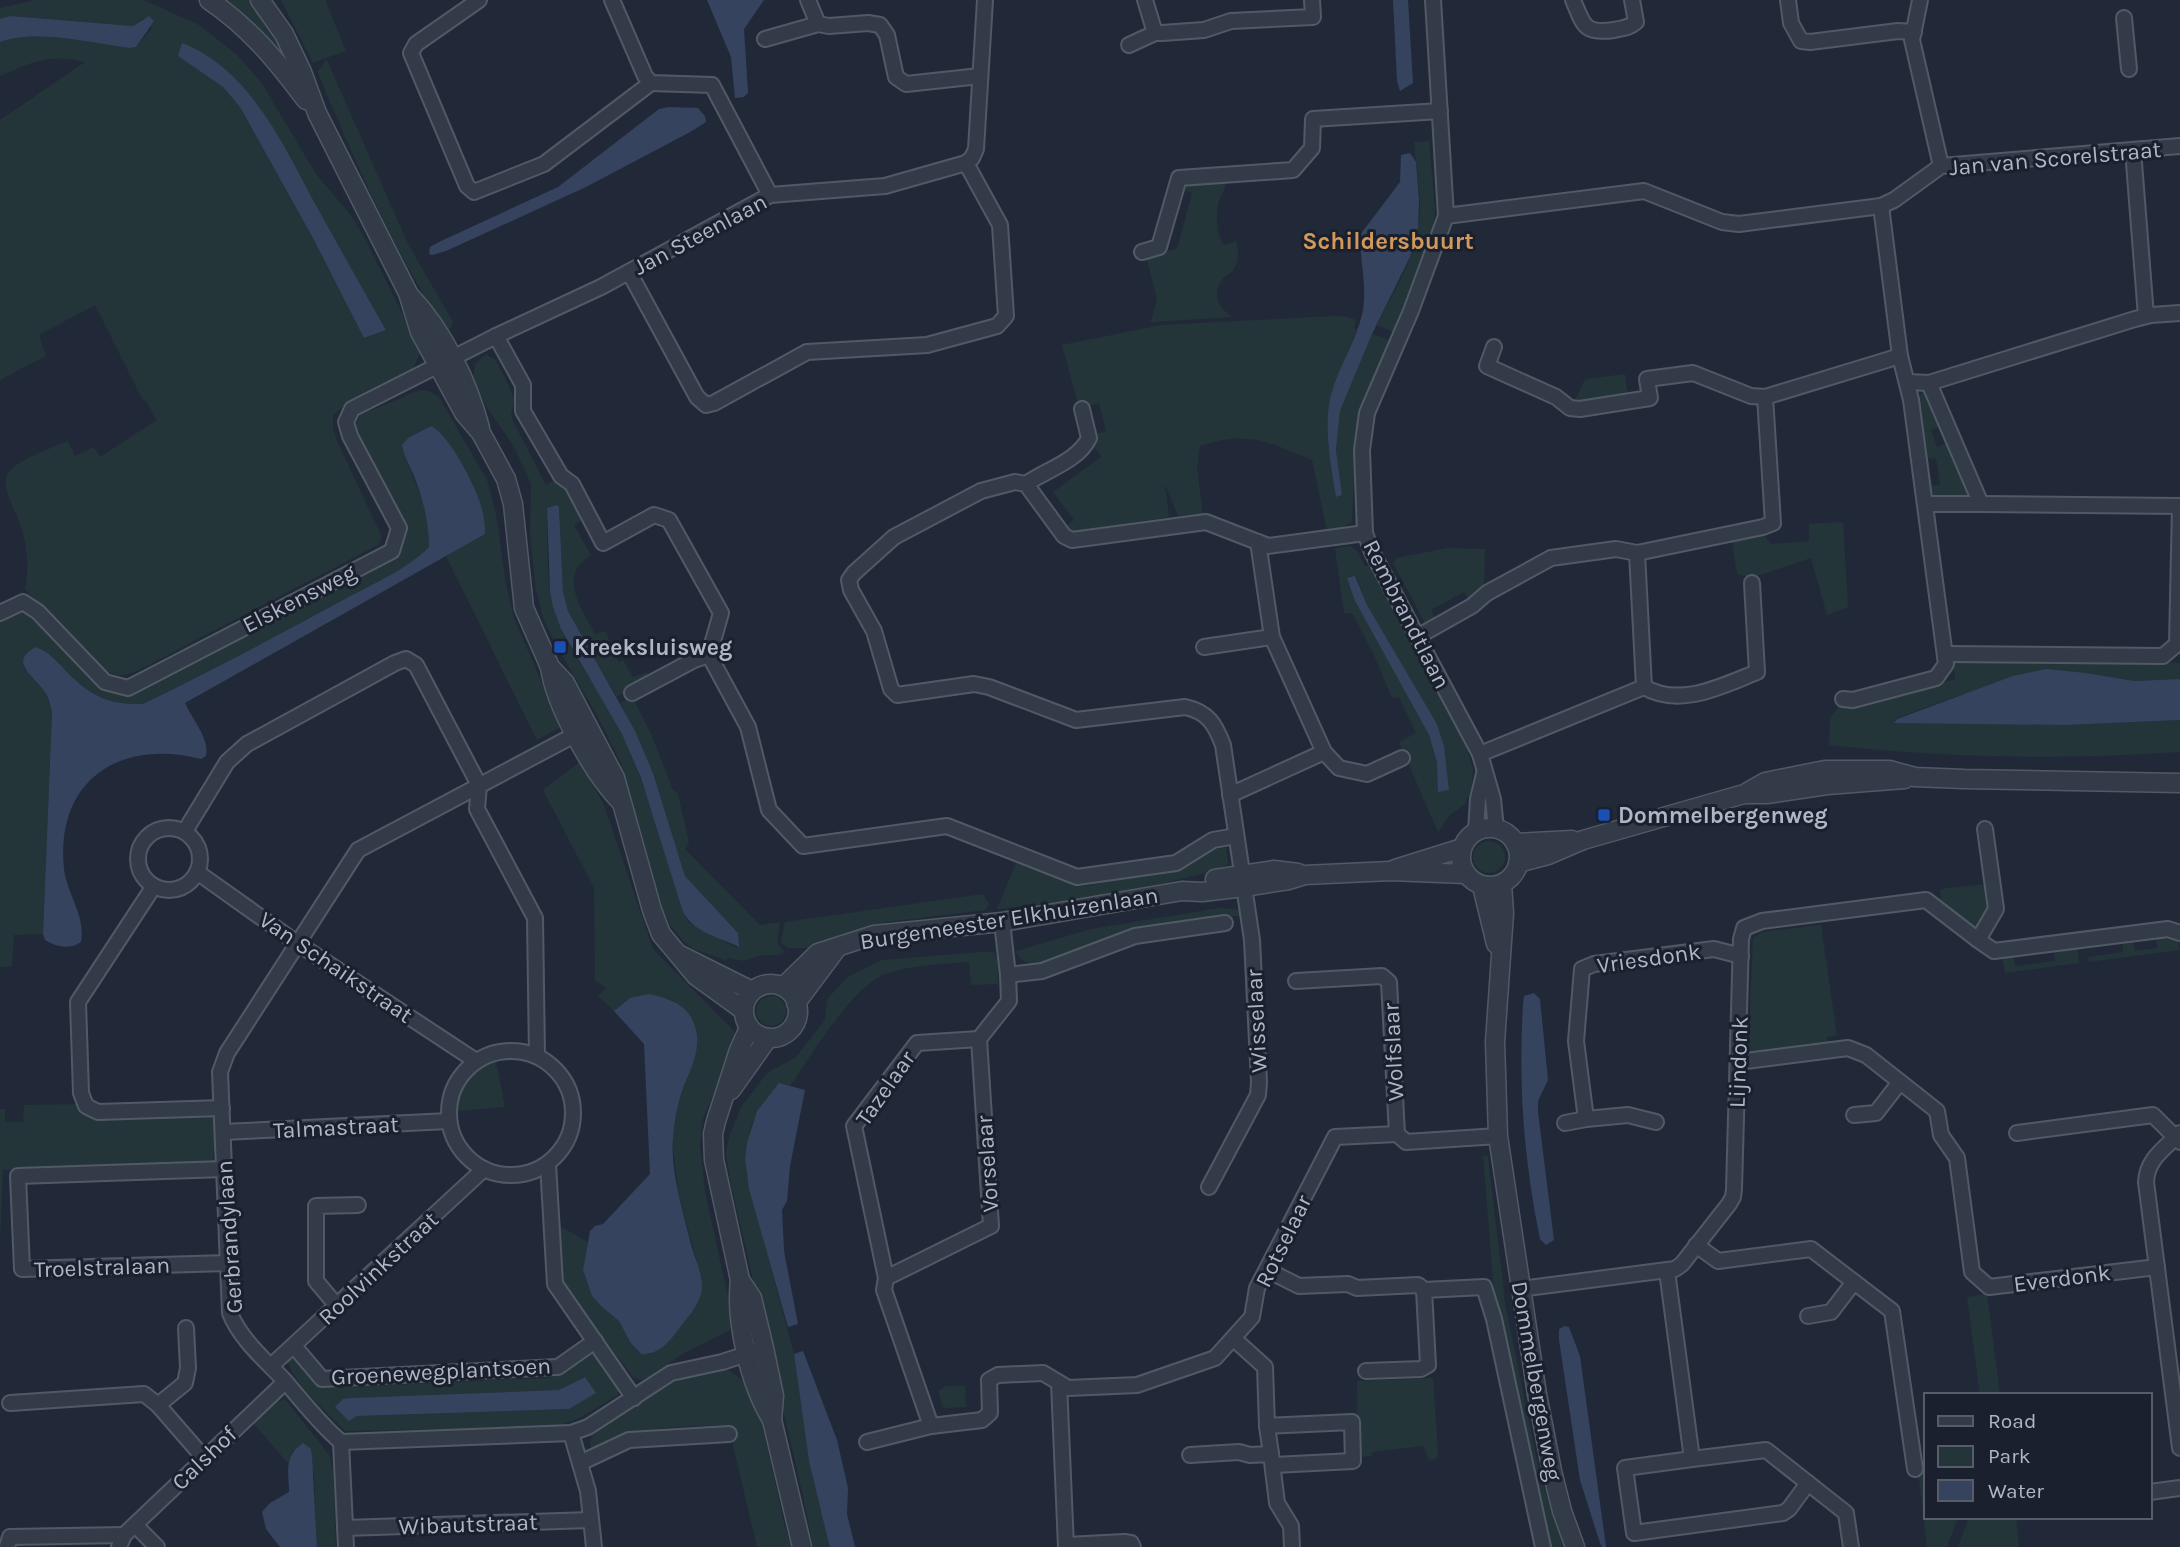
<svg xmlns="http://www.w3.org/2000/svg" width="2180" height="1547" viewBox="0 0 2180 1547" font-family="Karla,sans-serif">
  <rect width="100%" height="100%" fill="#212938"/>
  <!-- green -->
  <g fill="#233539" fill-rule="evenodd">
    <path d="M35,0H144L199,25L236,54L261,82L316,174L350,214L363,235L421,351L413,369L344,406L333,415V429L338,443L382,537L378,545L139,670C124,676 116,678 102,668L25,589C29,568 28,550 22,530C19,516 0,488 7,474C16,460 52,448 68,441L75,456L94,447L100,457L157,420L146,401H143L95,305L39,335L46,356L0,380V120L85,62C49,53 32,62 0,76V42C37,29 91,43 129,48L136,47L152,28L144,18L133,26L10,16L0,19V8ZM178,56L229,72L268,122L386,330L365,338L314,240L240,107L223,87Z"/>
    <polygon points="216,0 252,0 270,22 292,69"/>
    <path d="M281,0H325L346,51L326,58L408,244L453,322L448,334C395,254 354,159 317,71L322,67L326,58L313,63Z"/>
    <path d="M1429,141L1435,208L1434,225L1393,332L1377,325C1392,294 1415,260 1419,224C1422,197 1416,169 1414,142Z"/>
    <path d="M1225,180C1226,190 1222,193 1219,201C1215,212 1216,239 1225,245L1236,241C1239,251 1239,260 1234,269C1231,274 1225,275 1222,280C1211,294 1219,309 1233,317L1151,322L1157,299L1146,256L1177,249L1192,193L1181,189C1191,177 1210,180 1225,180Z"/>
    <path d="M1335,316L1348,317L1356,320L1354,328L1357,329L1335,385L1328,444L1336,497L1342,495L1336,450L1340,411L1372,334L1390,340L1360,412L1356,429L1352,522L1343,527L1327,531L1312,460C1269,442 1247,430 1200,446L1197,468L1203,514L1178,516L1165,484L1169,517L1130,523V527L1071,533L1065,527L1074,520L1053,492L1101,457L1094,447L1097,443L1095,434L1106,431L1099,403L1079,408L1062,345L1161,325Z"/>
    <path d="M487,353L488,356L495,359C500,368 514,393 514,402C513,410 510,412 512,419L546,485L555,480L567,489L584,519L574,525L591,555C557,576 581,607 595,634L606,631L614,654L619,662L623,660L633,677L647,672L650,678L617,697L568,611L563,592L559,507L547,508C548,541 545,578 554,609C568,655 603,693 623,736C648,792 665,853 683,912L688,922L737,948L738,933L685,876L653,773L620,703L632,696L652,736L673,790L678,794L689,842L685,849L760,925L780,922L777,943L784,952L778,955H761L744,961L728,958L727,961L694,949L684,942L671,926L663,910L630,795L619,766L622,765L597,715L561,654L544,621L536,590L530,536L531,484L513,445L486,406L473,376L476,363Z"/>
    <polygon points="1625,374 1628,397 1583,403 1575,400 1585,379"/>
    <path d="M420,390L429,391L439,397L487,480L496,513L506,585L514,618L561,727L537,740L446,556L484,534C485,491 455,459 431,426L408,438L405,457L424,504L429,531V547C406,570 372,584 343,600C277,636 211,671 143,704C108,705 90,696 65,670C56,660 49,651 36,647L24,668L46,693L52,712L43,934L14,935L12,966L0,967V618L16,606L49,634L102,686L121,694L137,692L252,632L399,550L405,534L354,431L360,415Z"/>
    <polygon points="1922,392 1926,393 1941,426 1931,430 1937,447 1947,443 1969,494 1964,499 1935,499 1930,486 1940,485 1936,458 1926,459 1918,399"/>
    <polygon points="1843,522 1848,607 1827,615 1811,558 1751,578 1737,574 1732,541 1764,534 1770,544 1809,541 1809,524"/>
    <path d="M1350,546L1357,551L1365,566L1370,565L1466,746L1473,769L1471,797H1467L1465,804L1450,815L1438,832L1399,742L1416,733L1399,697L1392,698L1374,655L1353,614L1344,613L1335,548ZM1356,576L1367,605L1437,724L1444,746L1439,791L1437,762L1429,735L1355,601Z"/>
    <polygon points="1448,548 1485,549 1484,590 1469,600 1464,592 1431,610 1435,620 1426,625 1393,563 1396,558"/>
    <path d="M2090,659L2180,663V679L2134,681L2086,673L1957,696L1897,718L1894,722L2066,725L2180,720V752C2064,760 1945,758 1829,745L1830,718L1841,703L1849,702L1851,708L1955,679L1954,664L1958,660Z"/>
    <path d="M580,762L604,805L653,949L732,1029L737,1038L702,1121L700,1145L705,1191L731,1311L730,1330L684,1353L649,1377L641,1380L633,1377L563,1286L556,1224L588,1242L583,1270L592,1296L602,1307L619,1321L630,1342L640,1354L702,1291L701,1277L679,1195L672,1140L679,1100L693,1062L674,1001C651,993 632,993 614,1011L598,996L607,988L595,981L594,888L543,790Z"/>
    <circle cx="1489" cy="857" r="16"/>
    <path d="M1226,846L1228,864C1218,872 1200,874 1188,877C1125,894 1061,903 997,909L1016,863L1069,883L1086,886L1180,868L1213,850Z"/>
    <polygon points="1986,884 1988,910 1976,929 1941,904 1940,889"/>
    <polygon points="983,894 989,904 986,910 886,922 839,936 818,948 787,948 781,942 785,922"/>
    <path d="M1219,908L1243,910V916H1221L1144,927L1040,964C1029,964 1020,962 1016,951L1091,929Z"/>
    <polygon points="1821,925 1837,1036 1827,1037 1828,1044 1748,1055 1753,938 1762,932"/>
    <polygon points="2172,937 2178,941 2180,950 2089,962 2088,957 2123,952 2122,942 2133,940 2135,951 2157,948 2156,938"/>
    <polygon points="2077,948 2079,963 2005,973 2002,958 2013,956 2015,966 2055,961 2054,951"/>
    <path d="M981,952H994L997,958L998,984L971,985L969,962C942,964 914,965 888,973C853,984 812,1055 790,1086L779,1084L760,1107L751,1127L745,1160L746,1173L794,1354L809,1461L830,1547H813L804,1500L730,1180L726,1154L729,1137L741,1107L767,1073L796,1057L825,1020L827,999L849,976L882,960Z"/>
    <circle cx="771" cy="1011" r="15"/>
    <path d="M494,1053L505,1107L457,1111L448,1105C456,1077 467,1064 494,1053Z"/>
    <polygon points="214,1102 216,1150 213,1151 213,1161 3,1170 0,1242 0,1109 5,1109 5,1122 23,1122 24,1105"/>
    <polygon points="1483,1155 1488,1156 1505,1302 1539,1471 1563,1547 1549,1547 1495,1306"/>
    <polygon points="1987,1294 2000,1395 1980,1395 1967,1297"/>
    <path d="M594,1349C603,1362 621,1378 618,1395L581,1417L556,1427L345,1431C329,1414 294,1384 288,1362L295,1356L323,1388L549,1378L560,1375ZM584,1377L595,1393L569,1409L357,1416L349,1421L350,1398L559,1390Z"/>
    <path d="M726,1368L750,1386L760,1415L785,1527L792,1547H757L728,1425C698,1426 667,1426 638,1432C622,1436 608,1450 591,1449L590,1440L601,1423L680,1379L709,1369Z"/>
    <polygon points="1433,1378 1438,1453 1436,1459 1429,1460 1423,1446 1372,1452 1371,1456 1358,1457 1357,1381"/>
    <polygon points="946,1386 965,1386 966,1407 943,1408 938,1391"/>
    <polygon points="285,1399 330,1456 333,1470 336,1547 317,1547 314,1473 293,1450 288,1463 253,1423 275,1403"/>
    <polygon points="1926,1470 1926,1517 1958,1517 1947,1547 1927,1547 1918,1471"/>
    <polygon points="1969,1517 2016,1517 2019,1547 1958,1547"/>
  </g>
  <!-- water -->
  <g fill="#35435f">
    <polygon points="707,0 764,0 744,29 748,93 744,97 735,98 731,57"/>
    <polygon points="1393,0 1408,0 1413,83 1400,91 1397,81"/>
    <path d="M10,16L133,26L149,16L154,21L136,47L129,48C91,43 37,29 0,42V19Z"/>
    <path d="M182,43C251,69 285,149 318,209C341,250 363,290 386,330L364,338L314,240L240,107L223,87L178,56Z"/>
    <polygon points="669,107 698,108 705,116 706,122 692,131 586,187 446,251 432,255 429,254 430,247 441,241 558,187 659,109"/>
    <path d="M1410,153L1416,162L1419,200L1418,232L1410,257L1372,334L1340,411L1336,450L1342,495L1336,497C1331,464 1323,428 1331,395C1338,368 1355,343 1362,315C1368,289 1360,262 1360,235L1400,182L1401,155Z"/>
    <path d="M431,426C449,434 476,487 481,506C484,515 485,524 485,534L185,703C192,719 210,739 206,756L201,759C119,738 55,781 64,869C67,894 86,916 81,942C69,950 57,947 45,940L43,934L52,712C50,704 49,697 44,691C33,675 8,662 36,647C49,652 56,660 65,670C90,696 108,705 143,704C211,671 277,636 343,600C372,584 406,570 429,547C429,522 423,499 414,476C409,465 404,456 402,445L408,438Z"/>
    <path d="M557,505L559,507L563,592L568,611L635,731L653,773L685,876L738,933L739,947C720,937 695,934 683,912L641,778L622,734L561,629L553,607L550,591L547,508Z"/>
    <polygon points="1355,576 1367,605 1437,724 1444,746 1449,790 1438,792 1437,762 1429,735 1355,601 1347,578"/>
    <polygon points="2046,669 2086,673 2134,681 2180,679 2180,720 2066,725 1894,723 1897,719 2013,676"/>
    <path d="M1534,993L1540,999L1548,1080L1538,1101V1112L1554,1240L1546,1245L1540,1239C1524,1162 1518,1084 1523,1005L1524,996Z"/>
    <path d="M649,994C671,999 690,1005 696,1030C702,1054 685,1078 679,1101C676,1113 674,1126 673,1138C670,1171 684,1215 692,1248C696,1261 705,1280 701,1294C697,1308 686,1319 678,1330C667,1344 660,1354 641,1354L630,1342L619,1321L602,1307L592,1296L583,1270L590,1231L595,1226L603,1224L650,1174L644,1044L614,1011L630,998Z"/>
    <polygon points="779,1083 805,1090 790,1166 787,1201 782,1210 784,1251 798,1324 788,1327 749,1189 745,1160 747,1143 757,1111"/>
    <polygon points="1565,1326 1569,1327 1580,1356 1606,1547 1602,1547 1600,1543 1580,1480 1559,1340 1559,1329"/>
    <polygon points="803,1351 837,1440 848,1488 847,1514 855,1547 830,1547 827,1536 809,1461 794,1354"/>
    <polygon points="585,1377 596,1393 569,1409 357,1416 349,1421 335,1407 343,1399 350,1398 559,1390"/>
    <path d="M303,1443L311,1449L312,1456L317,1547H280L266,1529L262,1512L270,1503L289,1492C289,1471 283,1457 303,1443Z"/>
  </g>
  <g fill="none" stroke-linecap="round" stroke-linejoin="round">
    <!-- minor casing -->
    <g stroke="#525966" stroke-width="18">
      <g id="minor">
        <polyline points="479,0 416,44 411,53 467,186 474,192 544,164 651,83"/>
        <polyline points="612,0 645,76 651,83 712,85 770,195"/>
        <polyline points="808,0 818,24"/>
        <polyline points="1145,0 1155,33 1162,33 1204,30 1231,21 1313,17 1312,0"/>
        <polyline points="1433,0 1446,216 1411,311 1367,413 1362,450 1365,533 1372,552 1480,754 1493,799 1496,829"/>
        <path d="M1573,0C1584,26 1584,34 1614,30C1623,28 1629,28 1636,22L1632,0"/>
        <polyline points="1788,0 1791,23 1801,41 1810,42 1898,31 1914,32"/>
        <polyline points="1920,0 1912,40 1941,166"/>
        <polyline points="2124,18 2129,69"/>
        <polyline points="765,39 818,24 829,26 868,23 880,25 887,35 896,77 906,84 980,76"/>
        <polyline points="1129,45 1155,33"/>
        <polyline points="2133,150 2146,316"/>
        <polyline points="1446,216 1644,191 1722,222 1739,224 1881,206 1894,200 1941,166 2180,146"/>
        <polyline points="1142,252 1159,247 1179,178 1293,170 1312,148 1313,119 1440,111"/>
        <polyline points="629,272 697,397 706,405 714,403 807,352 927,345 997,326 1006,316 1000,225 966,163"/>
        <polyline points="496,336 523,385 523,411 561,476 572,484 603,543 654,515 669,520 721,613 709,655 694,660 632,693"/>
        <polyline points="1494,347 1487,366 1556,397 1570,408 1580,409 1650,398 1647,379 1693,373 1751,396 1765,397"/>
        <polyline points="1908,382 1929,383 2135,319 2151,315 2180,313"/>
        <path d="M1026,484C1046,470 1078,461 1089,438L1082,409"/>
        <polyline points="1926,504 1981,504 1929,383"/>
        <polyline points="1258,542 1272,637"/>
        <polyline points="0,613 23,602 38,612 105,682 128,688 392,551 399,528 350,436 346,422 352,409 496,336 601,287 770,195 885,186 966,163 972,158 976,149 985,0"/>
        <polyline points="1417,637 1472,606 1487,593 1551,558 1616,549 1637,553"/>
        <polyline points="1204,647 1272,637 1324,752 1339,768 1367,774 1402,758"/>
        <polyline points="1945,654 2163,656 2177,644 2180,506 1981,504"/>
        <polyline points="709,655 748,727 769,810 803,846 947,826 1077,877 1176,863 1213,840 1236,836"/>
        <path d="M1644,687C1680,708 1722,686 1757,672L1752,583"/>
        <polyline points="1843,699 1853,700 1936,678 1946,664 1911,400 1900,356"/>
        <path d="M582,731L358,850L227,1053L220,1072L230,1313C240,1339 266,1361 285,1381C303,1402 320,1424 341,1442L571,1433L588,1427L671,1373L722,1362L756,1351"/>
        <polyline points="1480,754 1644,687 1637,553 1763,527 1773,523 1765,397 1900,356 1881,206"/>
        <polyline points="1230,795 1324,752"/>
        <circle cx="169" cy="859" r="31"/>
        <polyline points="185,831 227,762 247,744 395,663 406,659 416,665 479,785 477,809 535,918 537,1056"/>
        <polyline points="1476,831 1478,799 1484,774"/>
        <polyline points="197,872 297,943 476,1061"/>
        <polyline points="154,886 78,1002 81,1093 86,1106 98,1112 222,1108"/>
        <polyline points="1978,940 1994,951 2168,929 2180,933"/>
        <polyline points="1008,975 1042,971 1135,936 1225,923"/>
        <polyline points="1296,981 1382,976 1389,982 1397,1134"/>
        <circle cx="511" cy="1113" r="62"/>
        <polyline points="1738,1062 1848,1048 1866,1055 1937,1111 1941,1135 1957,1158 1972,1272 1989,1287 2157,1267"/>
        <polyline points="1854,1115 1876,1113 1900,1082"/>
        <polyline points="1656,1122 1628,1115 1586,1119 1576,1041 1582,969 1594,964 1714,949 1741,956"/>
        <polyline points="1565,1123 1586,1119"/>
        <polyline points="223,1132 449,1121"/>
        <polyline points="2017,1133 2153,1115 2180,1142"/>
        <path d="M2180,1133C2164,1149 2147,1159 2146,1182L2180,1448"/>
        <polyline points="548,1164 555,1284 634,1398"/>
        <polyline points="224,1169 18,1176 22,1269 228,1263"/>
        <path d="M1209,1187L1258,1095L1259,1082L1252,940L1223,745C1215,724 1208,712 1185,707L1076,720L989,687L974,684L897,695L891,689L874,631L851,590L849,580L854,573L894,537L981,491L1015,482L1026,484L1064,536L1072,540L1206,522L1268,546L1365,533"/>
        <polyline points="1696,1245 1718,1261 1811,1249 1892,1311 1915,1469"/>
        <polyline points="1267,1270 1299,1286 1348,1284 1357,1288 1418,1285 1424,1290"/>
        <polyline points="1667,1271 1692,1459 1625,1468 1634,1533 1783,1513 1789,1509 1808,1483"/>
        <polyline points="886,1278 854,1126 917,1043 979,1039"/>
        <polyline points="1520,1289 1675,1269 1682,1264 1729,1204 1733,1197 1734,1189 1741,939 1744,928 1762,921 1926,900 1978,940 1996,909 1985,829"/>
        <polyline points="337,1306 316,1281 316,1206 358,1205"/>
        <polyline points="1808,1316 1831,1312 1854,1282"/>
        <polyline points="1234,1339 1265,1367 1267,1426 1352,1422 1353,1461 1274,1465"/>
        <polyline points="294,1346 322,1379 558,1367 595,1341"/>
        <polyline points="271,1366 484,1169"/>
        <polyline points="1366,1371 1421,1369 1428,1365 1424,1290 1484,1287 1494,1319 1543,1547"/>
        <polyline points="1059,1383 1066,1547"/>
        <polyline points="10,1403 144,1394 158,1405 204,1458"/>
        <polyline points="158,1405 185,1383 188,1368 186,1328"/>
        <polyline points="931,1426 884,1290 886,1278 991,1226 979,1039 1009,1001 1008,975 1002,922"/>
        <polyline points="1267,1426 1271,1454"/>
        <polyline points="571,1433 588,1491 594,1547"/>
        <polyline points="341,1442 346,1547"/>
        <polyline points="867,1442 931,1426 982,1420 990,1413 989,1380 998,1375 1043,1373 1068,1388 1137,1385 1215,1358 1252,1317 1257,1288 1335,1137 1397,1134 1406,1142 1498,1136"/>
        <polyline points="1190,1455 1239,1452 1250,1455 1271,1454 1277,1503 1291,1526 1292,1547"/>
        <polyline points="1692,1459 1766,1450 1846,1513 1851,1547"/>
        <polyline points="580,1463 629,1440 729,1434"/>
        <polyline points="2150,1492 2180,1488"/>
        <polyline points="135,1525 157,1547"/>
        <polyline points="345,1528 590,1520"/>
        <polyline points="124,1535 285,1382"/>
        <polyline points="1067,1545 1124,1542 1131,1543 1133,1547"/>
        <polyline points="7,1547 10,1537 124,1535 119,1547"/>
      </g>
    </g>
    <!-- tertiary casing -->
    <g stroke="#525966" stroke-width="21">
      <g id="tertiary">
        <path d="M209,0C250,28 276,60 306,100"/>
        <polyline points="260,0 284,34 302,72 317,113 408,293 420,332 464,413 481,433 506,479 513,504 524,608 550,667 565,683 615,778 652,910 661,934 696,976 743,1010"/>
        <path d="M410,296C443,331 468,382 480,428"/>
        <path d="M550,667C555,705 593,773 620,801"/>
        <polyline points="1745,794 1767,794 1827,785 1905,779"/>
        <circle cx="1490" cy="857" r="29"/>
        <polyline points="1515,843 1572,840"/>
        <polyline points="1518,863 1548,855 1583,840 1744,794 1765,782 1825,770 1889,770 1915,777 1964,779 2180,783"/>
        <polyline points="1395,869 1462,848"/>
        <polyline points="1215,879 1274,870 1298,873"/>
        <polyline points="1502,884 1504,913 1495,1042 1498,1136 1537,1394 1552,1471 1562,1511 1575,1547"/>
        <polyline points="1482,886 1496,944"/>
        <polyline points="680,955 752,991"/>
        <circle cx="771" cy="1011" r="27"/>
        <polyline points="783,987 818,953 874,935 1002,922 1182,891 1202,892 1244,887 1289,880 1305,875 1390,871 1466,874"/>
        <polyline points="796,1003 837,948"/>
        <polyline points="749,1028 739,1050 716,1121 713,1134 714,1160 740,1280 752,1298 764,1348 774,1396 772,1420"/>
        <polyline points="731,1090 768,1038"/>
        <path d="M740,1280C735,1322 750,1384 772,1420L802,1547"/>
      </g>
    </g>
    <!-- minor -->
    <use href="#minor" stroke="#343b48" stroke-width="14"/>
    <!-- tertiary -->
    <use href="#tertiary" stroke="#343b48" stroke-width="18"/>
  </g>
  <!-- markers -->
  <g fill="#1a4fb4" stroke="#1a202d" stroke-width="2.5">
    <rect x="553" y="640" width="14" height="14" rx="3.5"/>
    <rect x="1597" y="808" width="14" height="14" rx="3.5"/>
  </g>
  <g text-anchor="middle" stroke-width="6" stroke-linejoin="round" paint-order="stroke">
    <!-- street labels -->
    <g font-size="23" fill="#afb6c5" stroke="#1a202d">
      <text transform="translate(2055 158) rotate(-5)" y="8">Jan van Scorelstraat</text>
      <text transform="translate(700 234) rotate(-28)" y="8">Jan Steenlaan</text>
      <text transform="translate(299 598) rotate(-27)" y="8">Elskensweg</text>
      <text transform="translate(1407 614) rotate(63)" y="8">Rembrandtlaan</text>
      <text transform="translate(1009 918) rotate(-9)" y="8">Burgemeester Elkhuizenlaan</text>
      <text transform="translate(1649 958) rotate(-8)" y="8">Vriesdonk</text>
      <text transform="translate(336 967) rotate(34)" y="8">Van Schaikstraat</text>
      <text transform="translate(1256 1021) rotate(-93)" y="8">Wisselaar</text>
      <text transform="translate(1393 1052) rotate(-93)" y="8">Wolfslaar</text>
      <text transform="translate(1738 1062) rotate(-88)" y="8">Lijndonk</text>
      <text transform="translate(885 1088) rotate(-55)" y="8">Tazelaar</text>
      <text transform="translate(336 1127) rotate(-3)" y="8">Talmastraat</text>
      <text transform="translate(987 1164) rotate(-94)" y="8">Vorselaar</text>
      <text transform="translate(229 1237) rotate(-94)" y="8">Gerbrandylaan</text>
      <text transform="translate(1283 1241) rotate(-64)" y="8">Rotselaar</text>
      <text transform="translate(102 1267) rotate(-2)" y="8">Troelstralaan</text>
      <text transform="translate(378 1268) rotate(-43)" y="8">Roolvinkstraat</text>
      <text transform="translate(2062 1278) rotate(-7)" y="8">Everdonk</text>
      <text transform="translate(441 1371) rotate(-3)" y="8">Groenewegplantsoen</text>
      <text transform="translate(1537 1381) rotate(80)" y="8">Dommelbergenweg</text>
      <text transform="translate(204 1458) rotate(-44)" y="8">Calshof</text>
      <text transform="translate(468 1524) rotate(-2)" y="8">Wibautstraat</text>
    </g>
    <!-- poi labels -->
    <g font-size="23" font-weight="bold" fill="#afb6c5" stroke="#1a202d" text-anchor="start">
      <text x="574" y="655">Kreeksluisweg</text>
      <text x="1618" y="823">Dommelbergenweg</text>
    </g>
    <!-- neighbourhood labels -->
    <g font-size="24" font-weight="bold" fill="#d2995d" stroke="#1a202d">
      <text x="1388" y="249">Schildersbuurt</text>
    </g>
  </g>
  <!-- legend -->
  <rect x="1924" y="1393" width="228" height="126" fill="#1a202d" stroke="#565c6a" stroke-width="2"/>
  <rect x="1938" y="1416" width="35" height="10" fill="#343b48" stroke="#565c6a" stroke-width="2"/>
  <text x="1988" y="1428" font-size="21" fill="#afb6c5">Road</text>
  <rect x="1938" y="1446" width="35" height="21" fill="#233539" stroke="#565c6a" stroke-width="2"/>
  <text x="1988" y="1463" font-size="21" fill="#afb6c5">Park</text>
  <rect x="1938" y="1480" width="35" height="21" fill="#35435f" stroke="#565c6a" stroke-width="2"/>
  <text x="1988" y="1498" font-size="21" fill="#afb6c5">Water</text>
</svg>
